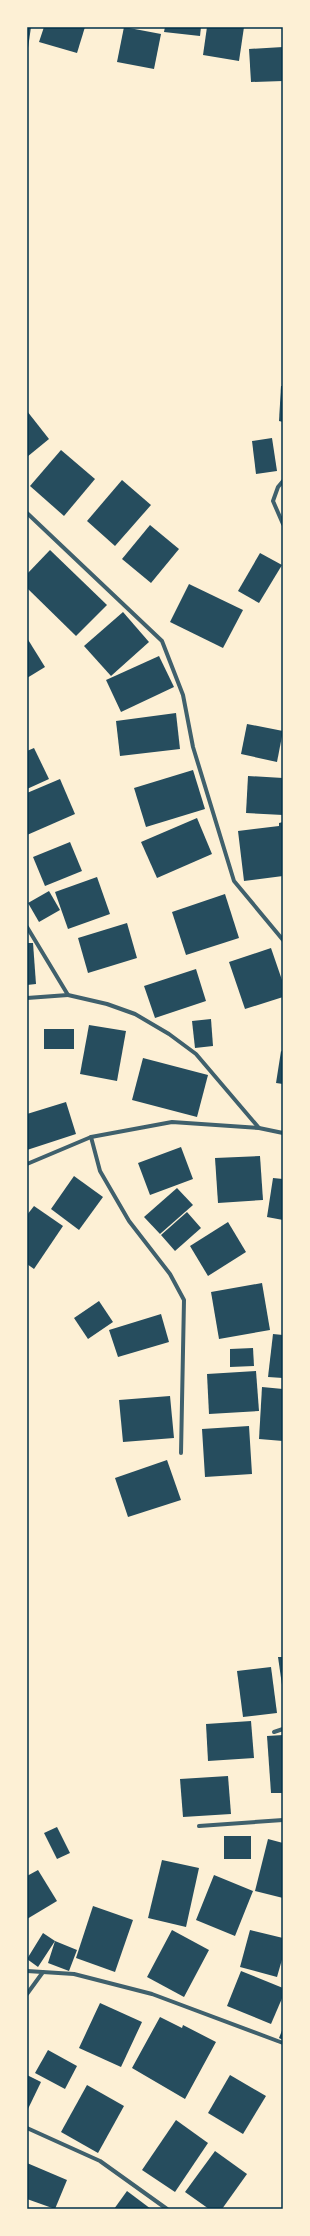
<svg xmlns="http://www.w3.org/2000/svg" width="310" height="2236" viewBox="0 0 310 2236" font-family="Jost,sans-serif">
  <rect width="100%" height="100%" fill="#fdf0d5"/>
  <!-- building -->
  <g fill="#264d5e">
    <polygon points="27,27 31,27 28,48 27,48"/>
    <polygon points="44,27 85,27 77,53 39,42"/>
    <polygon points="124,27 161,34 154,69 117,62"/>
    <polygon points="165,27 201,27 200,36 164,32"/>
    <polygon points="207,27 244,27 239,61 203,55"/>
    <polygon points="283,47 283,81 251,82 249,49"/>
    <polygon points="281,386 283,386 283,422 279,421"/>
    <polygon points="27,411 49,439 27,457"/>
    <polygon points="272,438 277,471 256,474 252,441"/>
    <polygon points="61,450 95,479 64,516 30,486"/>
    <polygon points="122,480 151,505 115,546 87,521"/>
    <polygon points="150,525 179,549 151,583 122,559"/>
    <polygon points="50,550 107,605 76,636 27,588 27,574"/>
    <polygon points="260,553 282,565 259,603 238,591"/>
    <polygon points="189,584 243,610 223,648 170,622"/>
    <polygon points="123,612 149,642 111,676 84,646"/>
    <polygon points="27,638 45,667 27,678"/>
    <polygon points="159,656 174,687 121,712 106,680"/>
    <polygon points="176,713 180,749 120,756 116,721"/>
    <polygon points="247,724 283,731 277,762 241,754"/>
    <polygon points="34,748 49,779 27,789 27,751"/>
    <polygon points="193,770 205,809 146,827 134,788"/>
    <polygon points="248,776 283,778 283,815 246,813"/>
    <polygon points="60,779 75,814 27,835 27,793"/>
    <polygon points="197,818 212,854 157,878 141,842"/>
    <polygon points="283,822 283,876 244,881 238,831 279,826 279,823"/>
    <polygon points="70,842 82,871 45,886 33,857"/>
    <polygon points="97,877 110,914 68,929 55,892"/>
    <polygon points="49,891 60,910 39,922 28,903"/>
    <polygon points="225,894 239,938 186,955 172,912"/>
    <polygon points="127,923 137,958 88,973 78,938"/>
    <polygon points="27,943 33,943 36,984 27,985"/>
    <polygon points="271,948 283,983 283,997 245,1009 229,962"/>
    <polygon points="196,969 206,1001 155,1018 144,986"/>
    <polygon points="211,1019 213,1046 195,1048 192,1021"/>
    <polygon points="89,1025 126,1031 117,1081 80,1074"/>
    <rect x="44" y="1029" width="30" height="20"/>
    <polygon points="281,1051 283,1052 283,1084 276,1083"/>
    <polygon points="143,1058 208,1075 197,1117 132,1100"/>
    <polygon points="66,1102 76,1134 27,1150 27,1114"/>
    <polygon points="181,1147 193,1179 150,1195 138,1163"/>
    <polygon points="260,1156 263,1200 218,1203 215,1158"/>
    <polygon points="74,1176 103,1197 79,1230 51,1209"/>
    <polygon points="273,1178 283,1179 283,1220 267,1217"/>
    <polygon points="177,1188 193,1205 160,1234 144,1217"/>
    <polygon points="34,1206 63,1226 34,1269 27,1264 27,1215"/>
    <polygon points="187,1212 201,1228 175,1251 161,1235"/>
    <polygon points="228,1222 246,1252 208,1276 190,1246"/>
    <polygon points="262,1283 270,1330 219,1339 211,1292"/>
    <polygon points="99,1301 113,1322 88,1339 74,1318"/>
    <polygon points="161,1314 169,1342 118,1357 109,1330"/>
    <polygon points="273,1334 283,1335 283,1378 268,1377"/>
    <polygon points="253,1348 254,1366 230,1367 230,1349"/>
    <polygon points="256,1371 259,1411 209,1414 207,1374"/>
    <polygon points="262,1387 283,1389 283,1441 259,1439"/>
    <polygon points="170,1396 174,1438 123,1442 119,1400"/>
    <polygon points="249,1426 252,1474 205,1477 202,1429"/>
    <polygon points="167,1460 181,1500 128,1517 115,1478"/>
    <polygon points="278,1657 283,1657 283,1685 282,1685"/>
    <polygon points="271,1667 277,1713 243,1717 237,1671"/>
    <polygon points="251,1721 254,1758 208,1761 206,1724"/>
    <polygon points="283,1735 283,1793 271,1793 267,1736"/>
    <polygon points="228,1776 231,1814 183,1817 180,1779"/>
    <polygon points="57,1827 70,1853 57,1859 44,1833"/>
    <rect x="224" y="1836" width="27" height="23"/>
    <polygon points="268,1839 283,1843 283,1898 255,1891"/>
    <polygon points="162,1860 199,1868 186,1927 148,1918"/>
    <polygon points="38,1870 57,1901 27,1919 27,1876"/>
    <polygon points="214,1875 253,1891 235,1936 196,1920"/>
    <polygon points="93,1906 133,1920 115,1972 76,1958"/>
    <polygon points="172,1930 209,1950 184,1997 147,1977"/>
    <polygon points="250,1930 283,1938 283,1956 277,1977 240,1967"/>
    <polygon points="43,1933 55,1941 77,1950 69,1971 48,1963 55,1941 38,1967 27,1959"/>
    <polygon points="241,1971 283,1988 283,1996 271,2024 227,2006"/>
    <polygon points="100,2003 142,2022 121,2067 79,2048"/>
    <polygon points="160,2017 182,2028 183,2025 216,2042 185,2099 132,2068"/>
    <polygon points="283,2028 283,2040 279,2038"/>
    <polygon points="48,2050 77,2066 65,2089 35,2073"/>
    <polygon points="27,2075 41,2082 27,2111"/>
    <polygon points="230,2075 266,2096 243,2134 208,2113"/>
    <polygon points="87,2085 124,2106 98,2153 61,2132"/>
    <polygon points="176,2120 208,2143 175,2192 142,2170"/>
    <polygon points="215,2151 247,2174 222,2209 209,2209 185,2192"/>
    <polygon points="27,2163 67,2180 55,2209 27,2199"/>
    <polygon points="127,2191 151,2209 114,2209"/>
  </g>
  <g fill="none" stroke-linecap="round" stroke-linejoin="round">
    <!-- minor -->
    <g stroke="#3f606c" stroke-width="4">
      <polyline points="283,481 278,487 273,501 283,524"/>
      <polyline points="27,513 162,641 183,695 193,747 234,881 283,940"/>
      <polyline points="27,927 68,995 107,1004 135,1014 169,1034 196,1054 259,1128"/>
      <polyline points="27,998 68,995"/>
      <polyline points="91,1137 100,1171 129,1221 170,1274 184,1300 181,1453"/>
      <polyline points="27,1164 91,1137 172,1122 259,1128 283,1133"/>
      <polyline points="274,1732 283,1729"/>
      <polyline points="199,1826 283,1820"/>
      <polyline points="27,1971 74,1974 152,1994 283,2043"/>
      <polyline points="27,1994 43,1972"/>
      <polyline points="27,2128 100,2161 167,2209"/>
    </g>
  </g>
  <!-- border -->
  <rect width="310" height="2236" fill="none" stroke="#fdf0d5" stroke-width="56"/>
  <rect x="28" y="28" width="254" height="2180" fill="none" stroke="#003049" stroke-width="1.5"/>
</svg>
